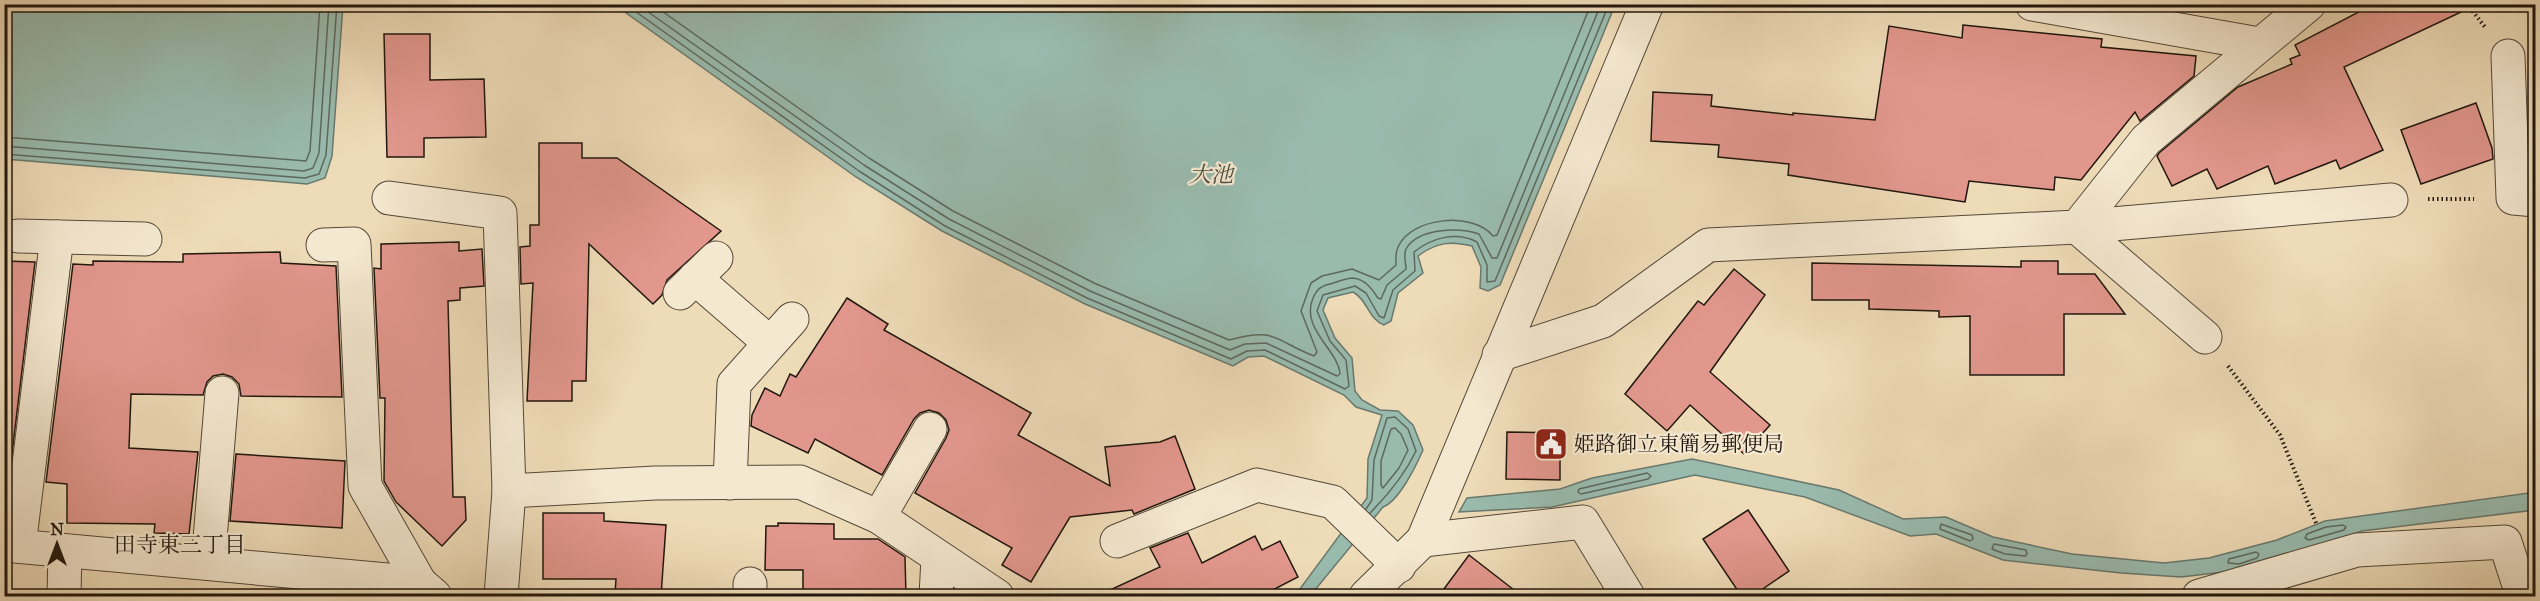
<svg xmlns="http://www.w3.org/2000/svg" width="2540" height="601" viewBox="0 0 2540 601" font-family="'IM FELL Great Primer','Noto Serif JP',serif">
  <rect width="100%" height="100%" fill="#eedbb7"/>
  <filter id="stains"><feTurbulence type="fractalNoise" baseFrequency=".00333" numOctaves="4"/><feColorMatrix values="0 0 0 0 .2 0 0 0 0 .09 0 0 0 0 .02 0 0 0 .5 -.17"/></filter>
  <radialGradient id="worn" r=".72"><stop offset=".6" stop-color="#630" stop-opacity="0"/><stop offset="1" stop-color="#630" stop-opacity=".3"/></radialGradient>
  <!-- water -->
  <g fill="#99bbae" stroke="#69796e" stroke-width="1.5">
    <polygon points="4,5 343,5 332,156 325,178 307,184 5,159"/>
    <path d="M615,5H1615L1500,285L1488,291L1480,288L1481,267L1472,246C1450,241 1437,242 1418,256L1423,273L1398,293L1391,321L1384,325C1368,319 1368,300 1353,292L1328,298L1323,310L1335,338L1352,358L1355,391L1362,400L1380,410L1398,411L1413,425L1423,450C1416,466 1399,501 1383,507L1310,596H1289L1297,593L1367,498L1368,459L1382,415L1356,407L1344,395L1264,356L1248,357L1233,366L1085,304L942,231L856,177Z"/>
    <polygon points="1692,459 1839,490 1903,519 1946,517 1993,537 2072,554 2164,563 2209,558 2277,540 2325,521 2536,492 2535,510 2362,531 2241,570 2181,577 2121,573 2003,560 1936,534 1910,536 1805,497 1695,475 1552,507 1459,512 1467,498 1560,489 1592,478"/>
  </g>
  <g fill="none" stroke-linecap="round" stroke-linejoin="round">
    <!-- shore -->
    <g stroke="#5d695e" stroke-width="1.5">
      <path d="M625,4L859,171L945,226L1087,298L1231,359L1247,351L1265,350L1345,389L1349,386L1346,360L1330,341L1317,311L1323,295L1355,286L1366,293L1379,316L1384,318L1393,290L1415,271L1414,252C1431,238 1456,231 1477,242L1487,265V282L1495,281L1609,4"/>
      <path d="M637,4L864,165L949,219L1090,291L1230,350L1245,344L1266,343L1337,376L1340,374C1338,349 1300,329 1313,298C1317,289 1321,286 1330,284C1337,282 1346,278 1353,278C1365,279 1372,289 1378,298L1381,299L1387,285L1406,269C1406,262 1403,256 1406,249C1418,228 1459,227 1479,234L1492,258H1497L1601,4"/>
      <path d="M652,4L869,158L953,211L1094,283L1229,340C1277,327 1273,340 1314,356L1317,352L1301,311L1311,283L1322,276L1352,269L1379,280L1396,265C1396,259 1395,253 1398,247C1411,217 1473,211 1493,236L1497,235L1591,4"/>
      <polyline points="4,137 306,161 310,151 320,4"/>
      <polyline points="4,146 304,171 313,168 319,153 329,4"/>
      <polyline points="4,154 305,178 319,174 326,155 337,4"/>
      <polygon points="1395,428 1401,434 1408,450 1399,468 1383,488 1381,485 1381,461 1391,429"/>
      <polygon points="1647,473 1651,476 1648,479 1581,494 1578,492 1579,489"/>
      <path d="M1366,509L1372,500L1374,460L1387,418L1395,417L1408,429L1416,451C1404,476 1389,494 1370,513"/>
      <polygon points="1941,524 1972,535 1973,539 1970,541 1940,529"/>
      <polygon points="2343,525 2346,527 2344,530 2309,540 2305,538 2307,534 2326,527"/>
      <polygon points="1994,544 2026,550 2027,554 2025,556 2005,554 1992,549"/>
      <polygon points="2256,552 2259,554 2257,558 2239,564 2228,563 2229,559"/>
    </g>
  </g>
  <!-- building -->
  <g fill="#e2978d" stroke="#21170e" stroke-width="1.5">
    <polygon points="2374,4 2478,4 2344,67 2383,150 2340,169 2336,160 2275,184 2268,166 2217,189 2207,169 2172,186 2157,156 2159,153 2238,87 2292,64 2290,59 2300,55 2295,45"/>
    <polygon points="1963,25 2102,39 2101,47 2196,56 2194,76 2140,121 2135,112 2081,180 2055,177 2054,190 1969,181 1965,202 1788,175 1789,164 1718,157 1719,145 1651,141 1653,92 1712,95 1711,106 1793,115 1793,113 1875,120 1889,26 1962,38"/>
    <polygon points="384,34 430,34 430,80 484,79 486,137 424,138 424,157 387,157"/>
    <polygon points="2476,103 2492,148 2493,159 2421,184 2401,130"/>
    <polygon points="539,143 582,143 582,158 617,158 721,231 667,280 662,295 653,304 589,244 586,381 572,381 572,401 527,401 533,283 521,284 520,247 530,246 530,225 539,225"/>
    <polygon points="459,242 459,251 482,249 484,286 460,288 460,300 448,301 453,497 465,497 466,520 442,546 396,502 384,481 385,398 380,398 374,268 381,269 381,244"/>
    <polygon points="280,252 281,263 336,266 342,397 241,396 239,384 232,377 223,374 213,376 207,382 203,395 131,394 129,448 198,452 189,534 154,533 155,524 67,523 67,484 46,482 73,264 93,265 93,261 183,262 183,254"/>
    <polygon points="4,261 35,262 9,478 4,477"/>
    <polygon points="2021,261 2058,261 2058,274 2095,274 2125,314 2064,314 2064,375 1970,375 1970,316 1939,317 1939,311 1869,309 1869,300 1812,300 1812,263 2021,267"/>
    <polygon points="1734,269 1765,295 1710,372 1770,425 1744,454 1690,405 1667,431 1625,394 1698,301 1704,305"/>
    <polygon points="847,298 888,324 884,330 1031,413 1018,435 1110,486 1105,447 1160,442 1175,436 1195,489 1134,514 1132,510 1070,517 1031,582 1002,565 1012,548 915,493 946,438 949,430 946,420 939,413 929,410 920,413 914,419 882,475 815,439 808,453 751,426 752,415 765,388 780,396 790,374 796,377"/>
    <polygon points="1507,432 1560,433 1560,480 1506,479"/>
    <polygon points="236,454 345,461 342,528 230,521"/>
    <polygon points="1748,510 1789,571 1751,597 1742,597 1703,539"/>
    <polygon points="543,513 604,513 604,521 666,525 661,596 615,593 616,579 543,579"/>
    <polygon points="778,523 834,524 834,539 878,539 905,557 906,597 803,597 803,570 765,570 766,526 778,526"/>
    <polygon points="1188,533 1202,563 1255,536 1262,550 1280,541 1298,577 1259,597 1095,597 1160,567 1150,548"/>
    <polygon points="1469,555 1523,597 1438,597"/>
  </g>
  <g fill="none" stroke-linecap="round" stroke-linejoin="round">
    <!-- minor casing -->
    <g stroke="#544838" stroke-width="35">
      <g id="minor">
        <polyline points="2032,4 2259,44"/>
        <polyline points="2508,56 2513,198 2536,200"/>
        <polyline points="389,198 500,213 509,491 501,596"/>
        <polyline points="18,236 145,239"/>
        <polyline points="323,245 354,244 365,486 420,583"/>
        <polyline points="695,278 770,343"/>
        <polyline points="680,293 716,258"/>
        <polyline points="2205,337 2077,227 2391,200"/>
        <polyline points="1499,355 1603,321 1708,245 2077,227 2146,140 2309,4"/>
        <polyline points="730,483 734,384 792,319"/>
        <polyline points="509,491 655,483 800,482 879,517 997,596"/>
        <polyline points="879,517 930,429"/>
        <polyline points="1423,540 1583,522 1628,596"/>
        <polyline points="1117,541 1257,485 1333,502 1399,566"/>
        <polyline points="4,545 420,583 435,596"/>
        <polyline points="19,546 57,237"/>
        <polyline points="208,563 222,393"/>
        <polyline points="750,584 750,596"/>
        <polyline points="64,596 65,551"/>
        <polyline points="936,596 938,558"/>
        <polyline points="1366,596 1423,540 1647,4"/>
        <polyline points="2199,596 2357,550 2505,542 2519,585 2527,596"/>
      </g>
    </g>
    <!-- path -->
    <g stroke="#21170e" stroke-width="4" stroke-dasharray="1.5 3" stroke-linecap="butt">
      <polyline points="2467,4 2485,27"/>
      <polyline points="2428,199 2474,199"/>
      <polyline points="2228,366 2280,435 2316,523"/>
    </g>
    <!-- minor -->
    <use href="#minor" stroke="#f4e8d0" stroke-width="33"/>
  </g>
  <!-- icons -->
  <defs>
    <g id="civic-square" transform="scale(1.725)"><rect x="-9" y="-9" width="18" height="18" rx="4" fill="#8f2418" stroke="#f4e8d0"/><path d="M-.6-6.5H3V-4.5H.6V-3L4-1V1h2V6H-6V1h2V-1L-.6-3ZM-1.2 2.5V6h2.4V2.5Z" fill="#fff"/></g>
  </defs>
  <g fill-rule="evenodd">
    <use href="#civic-square" x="1551" y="444"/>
  </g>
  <g text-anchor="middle" stroke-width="4.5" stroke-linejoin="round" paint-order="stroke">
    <!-- poi labels -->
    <g font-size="21" fill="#21170e" stroke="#f4e8d0" text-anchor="start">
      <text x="1574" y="451">姫路御立東簡易郵便局</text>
    </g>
    <!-- water labels -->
    <g font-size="22" font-style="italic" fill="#4b5046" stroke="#f4e8d0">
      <text x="1211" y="182">大池</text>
    </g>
    <!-- neighbourhood labels -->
    <g font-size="22" fill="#21170e" stroke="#f4e8d0">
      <text x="180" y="552">田寺東三丁目</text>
    </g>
  </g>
  <!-- margin -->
  <rect width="2540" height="601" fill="none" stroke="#eedbb7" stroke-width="24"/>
  <rect x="6" y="6" width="2528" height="589" fill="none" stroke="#21170e" stroke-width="3"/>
  <rect x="12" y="12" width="2516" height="577" fill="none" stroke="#21170e" stroke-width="1.5"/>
  <!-- north arrow -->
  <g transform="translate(57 544)" stroke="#f4e8d0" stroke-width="4.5" paint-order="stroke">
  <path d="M0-4.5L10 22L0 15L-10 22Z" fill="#21170e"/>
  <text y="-9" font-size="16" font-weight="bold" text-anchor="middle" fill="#21170e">N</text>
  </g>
  <rect width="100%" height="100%" filter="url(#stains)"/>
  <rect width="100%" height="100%" fill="url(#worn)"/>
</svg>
